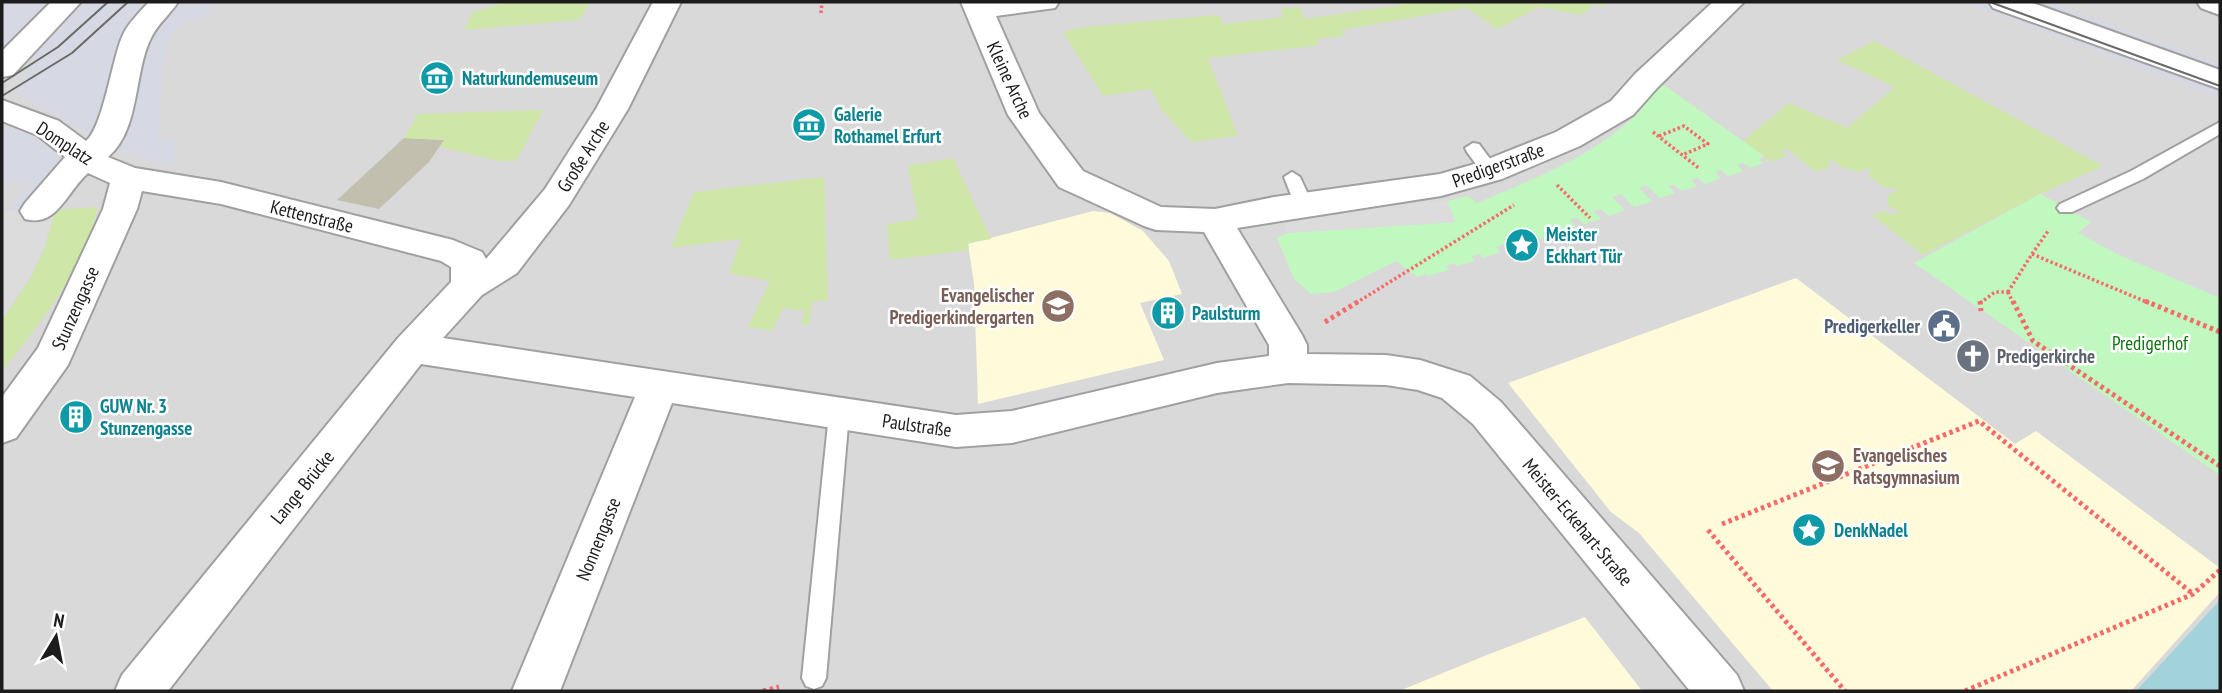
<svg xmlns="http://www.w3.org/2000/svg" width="2222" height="693" viewBox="0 0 2222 693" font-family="'PT Sans Narrow',sans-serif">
  <rect width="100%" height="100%" fill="#ede8e2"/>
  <!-- residential -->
  <rect fill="#dad9d9" x="2" y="2" width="2218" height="689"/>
  <!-- education -->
  <g fill="#fefada">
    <polygon points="1093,211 1110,213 1143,231 1169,261 1182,294 1140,303 1164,360 978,404 974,284 968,244"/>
    <polygon points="1796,278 2015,444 2036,431 2220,568 2220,592 2131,691 1773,691 1639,533 1611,512 1508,383"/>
    <polygon points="1585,617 1642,691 1399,691 1487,655"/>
  </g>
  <!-- construction -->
  <polygon fill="#c1bfae" points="404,138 444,140 429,162 379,209 337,200"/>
  <!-- grass -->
  <g fill="#cee7a8">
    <polygon points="507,2 591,2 579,20 465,30 472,12"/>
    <polygon points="1421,2 1608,2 1602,7 1595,4 1581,15 1539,7 1497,29 1467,8 1341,30 1345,36 1317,39 1319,43 1315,46 1208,58 1238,136 1191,142 1162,110 1151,89 1103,96 1063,32 1084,27 1219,15 1223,24 1284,17 1280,9 1299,7 1305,19"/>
    <polygon points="1874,41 2103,166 2040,194 1923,255 1872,215 1886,211 1896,215 1899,211 1888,206 1888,194 1897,192 1894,188 1885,188 1868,176 1871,171 1864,168 1860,172 1839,167 1836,161 1828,161 1830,167 1816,172 1787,149 1781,151 1787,156 1772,162 1743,141 1789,103 1847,128 1895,87 1837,60"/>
    <polygon points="543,110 516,161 499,161 440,147 444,140 404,138 418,114"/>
    <polygon points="953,158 991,239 968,243 969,250 890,260 887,224 918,219 908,166"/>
    <polygon points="824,177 828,301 812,301 809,325 800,324 806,311 783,308 772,331 748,327 770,281 729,273 741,239 671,248 694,192"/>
    <path d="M98,207C84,271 41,320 2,372V320L29,280L44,249L55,210Z"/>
  </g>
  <!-- park -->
  <g fill="#c0f8bf">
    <path d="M1661,83L1764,156L1759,159L1764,163L1750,168L1743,163L1737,165L1743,171L1728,176L1721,170L1715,172L1721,178L1705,184L1698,178L1691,180L1697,186L1682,191L1674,185L1668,186L1675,193L1660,198L1646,185L1639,188L1652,201L1634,207L1621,194L1612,197L1625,210L1609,216L1601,209L1594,211L1601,219L1584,224L1576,217L1570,220L1576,227L1560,232L1553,225L1546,227L1552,235L1535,241L1529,234L1522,237L1527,243L1509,249L1504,244L1496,247L1500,252L1483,258L1480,254L1472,256L1475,261L1457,266L1454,263L1446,266L1449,270L1428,276L1426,274L1417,277L1396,261L1334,292L1311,294L1294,279L1277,238L1287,233L1455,222L1447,201L1468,196L1477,203C1532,180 1589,158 1634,117C1644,108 1652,94 1661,83Z"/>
    <polygon points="2040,194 2091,222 2078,233 2121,256 2220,298 2220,475 1914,263"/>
  </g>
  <!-- parking -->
  <g fill="#dcdcdc">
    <polygon points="1447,201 1455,222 1287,233 1281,212"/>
    <polygon points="55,210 44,249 29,280 2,320 2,214 5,211"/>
  </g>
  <!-- plaza -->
  <g fill="#d6d8e3">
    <polygon points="2,2 50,2 2,49"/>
    <polygon points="83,2 215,2 202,19 190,20 179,25 166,45 161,81 159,141 176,138 174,163 160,165 105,143 16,93 44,40"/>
    <polygon points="1965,2 2049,2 2220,63 2220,98"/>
    <polygon points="2,128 16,128 33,136 59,156 55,210 5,211 31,183 2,183"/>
  </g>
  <!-- water -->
  <polygon fill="#a3d3da" points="2220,600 2220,691 2136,691"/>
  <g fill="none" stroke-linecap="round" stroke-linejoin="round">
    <!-- lane casing -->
    <g stroke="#a0a0a0" stroke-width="4">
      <g id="lane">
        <polygon points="2220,122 2220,134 2143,179 2072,212 2060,212 2057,208 2060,204 2131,171"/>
        <polygon points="1473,143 1479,144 1496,167 1498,171 1496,175 1484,175 1467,152 1465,148"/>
        <polygon points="1292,172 1300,177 1313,205 1310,209 1298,209 1295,205 1284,177"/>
        <polygon points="839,406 846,408 849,414 826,678 822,686 814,689 806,686 802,678 829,414 832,408"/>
      </g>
    </g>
    <!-- street casing -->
    <g stroke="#a0a0a0" stroke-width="4">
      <g id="street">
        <polygon points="51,2 81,2 13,75 2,77 2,51"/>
        <path d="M149,2H178C171,13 158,24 152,36C133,71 141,129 108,157L135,168L221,182L453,240L482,252L486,259L545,189L596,109L653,2H681L628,109L569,205L517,273L482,295L443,338L956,415L1012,411L1217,363L1269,356V345L1204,232L1156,230L1144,226L1059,187L1008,115L961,2H1059L1055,8L996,16L1039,113L1083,171L1161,207L1215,209L1274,197L1440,174L1478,163L1556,132L1611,101L1635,74L1713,2H1744L1657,88L1633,115L1580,146L1502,179L1441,196L1237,228L1302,335L1307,345V354L1386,355L1420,360L1470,376L1501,402L1737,675L1744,691H1690L1473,424L1442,398L1418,390L1386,385L1288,383L1217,393L1012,443L956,447L672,403L560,691H512L635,397L421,364L168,691H115L122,675L398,338L451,282V267L441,261L221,204L142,191L137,209L68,365L16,438L2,443V397L38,348L103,209L110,183L88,173C67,191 57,228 25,219L20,211L25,203L65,157L37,135L2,121V100L59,121L86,141C103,127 112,60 122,37C127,24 140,12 149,2Z"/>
        <polygon points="1989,2 2030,2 2220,70 2220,89 1993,8"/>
        <polygon points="2197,2 2220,2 2220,15 2201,8"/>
      </g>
    </g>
    <!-- path-far1 -->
    <g stroke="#f66a6a" stroke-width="3.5" stroke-dasharray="2.5 2.5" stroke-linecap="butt">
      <polyline points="821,13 822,2"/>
      <polyline points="1653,132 1700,169"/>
      <polyline points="1659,136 1684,126 1708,144 1682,155"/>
      <polyline points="1557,185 1590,218"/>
      <polyline points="2032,254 2048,231"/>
      <polyline points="2008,292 2013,303"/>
      <polyline points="2008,292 2032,254 2149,303"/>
      <polyline points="1356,303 1514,205"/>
      <polyline points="1980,303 1995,292 2008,292"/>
    </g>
    <!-- path -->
    <g stroke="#f66a6a" stroke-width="5" stroke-dasharray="3.5 3.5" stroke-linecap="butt">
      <polyline points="1980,301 1981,311"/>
      <polyline points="2013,301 2033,341 2220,466"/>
      <polyline points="2145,301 2220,332"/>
      <polyline points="1325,322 1359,301"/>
      <polyline points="1722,524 1979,421 2193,594"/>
      <polyline points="1708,530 1845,691"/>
      <polyline points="763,691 779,687"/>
      <polyline points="1965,691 2193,594 2220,570"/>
    </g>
    <!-- lane -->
    <use href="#lane" fill="#fff" fill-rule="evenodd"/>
    <!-- street -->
    <use href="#street" fill="#fff" fill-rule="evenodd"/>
    <!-- tram -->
    <g stroke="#6a6a6a" stroke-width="2">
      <polyline points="1990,2 2220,86"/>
      <polyline points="2,83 58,47 108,2"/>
      <polyline points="2,96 72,53 128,2"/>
    </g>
  </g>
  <!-- icons -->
  <defs>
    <g id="museum-disc" transform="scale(1.75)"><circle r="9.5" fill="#0f9aa8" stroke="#fff"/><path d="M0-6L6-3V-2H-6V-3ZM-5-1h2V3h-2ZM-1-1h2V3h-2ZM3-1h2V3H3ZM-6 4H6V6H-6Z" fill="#fff"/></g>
    <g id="sight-disc" transform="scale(1.75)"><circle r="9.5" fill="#0f9aa8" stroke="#fff"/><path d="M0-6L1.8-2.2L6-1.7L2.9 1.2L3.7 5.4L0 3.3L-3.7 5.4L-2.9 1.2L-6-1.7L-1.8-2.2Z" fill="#fff"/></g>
    <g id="school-disc" transform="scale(1.75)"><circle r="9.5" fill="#8d6e63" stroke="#fff"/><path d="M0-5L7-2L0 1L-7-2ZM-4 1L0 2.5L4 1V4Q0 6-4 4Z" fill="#fff"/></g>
    <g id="building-disc" transform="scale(1.75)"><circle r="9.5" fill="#0f9aa8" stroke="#fff"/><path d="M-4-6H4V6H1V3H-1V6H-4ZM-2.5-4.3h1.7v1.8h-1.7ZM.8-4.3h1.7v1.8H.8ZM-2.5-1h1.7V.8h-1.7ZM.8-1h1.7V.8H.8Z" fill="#fff"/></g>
    <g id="civic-disc" transform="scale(1.75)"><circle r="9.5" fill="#5c6f8a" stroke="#fff"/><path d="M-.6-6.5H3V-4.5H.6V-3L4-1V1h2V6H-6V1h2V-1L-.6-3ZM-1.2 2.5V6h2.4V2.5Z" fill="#fff"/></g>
    <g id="church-disc" transform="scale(1.75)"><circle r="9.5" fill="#6b7280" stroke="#fff"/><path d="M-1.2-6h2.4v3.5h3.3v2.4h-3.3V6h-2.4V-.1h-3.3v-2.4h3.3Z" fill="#fff"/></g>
    <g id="university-disc" transform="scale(1.75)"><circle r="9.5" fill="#8d6e63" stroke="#fff"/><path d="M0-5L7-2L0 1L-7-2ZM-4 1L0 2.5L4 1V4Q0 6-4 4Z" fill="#fff"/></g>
  </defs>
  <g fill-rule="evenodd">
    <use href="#museum-disc" x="437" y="78"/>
    <use href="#museum-disc" x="809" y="125"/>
    <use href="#sight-disc" x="1522" y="245"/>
    <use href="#school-disc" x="1058" y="306"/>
    <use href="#building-disc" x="1168" y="313"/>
    <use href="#civic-disc" x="1944" y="326"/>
    <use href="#church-disc" x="1973" y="356"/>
    <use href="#building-disc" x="76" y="417"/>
    <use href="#university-disc" x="1828" y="466"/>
    <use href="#sight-disc" x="1809" y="530"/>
  </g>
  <g text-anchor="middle" stroke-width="5" stroke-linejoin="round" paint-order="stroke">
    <!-- culture labels -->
    <g font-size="19" font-weight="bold" fill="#0d838f" stroke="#fff" text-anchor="start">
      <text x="462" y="85">Naturkundemuseum</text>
      <text x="834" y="121">Galerie<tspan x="834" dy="22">Rothamel Erfurt</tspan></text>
      <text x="1546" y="241">Meister<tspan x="1546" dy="22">Eckhart Tür</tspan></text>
      <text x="1192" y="320">Paulsturm</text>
      <text x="100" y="413">GUW Nr. 3<tspan x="100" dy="22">Stunzengasse</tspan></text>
      <text x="1834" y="537">DenkNadel</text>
    </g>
    <!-- street labels -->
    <g font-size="19" fill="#1c1c1c" stroke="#fff">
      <text transform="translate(1010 80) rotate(65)" y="7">Kleine Arche</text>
      <text transform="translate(65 143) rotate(33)" y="7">Domplatz</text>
      <text transform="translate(583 156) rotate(-58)" y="7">Große Arche</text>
      <text transform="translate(1498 165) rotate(-20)" y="7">Predigerstraße</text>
      <text transform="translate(312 216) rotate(14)" y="7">Kettenstraße</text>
      <text transform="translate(75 308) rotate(-66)" y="7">Stunzengasse</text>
      <text transform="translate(917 425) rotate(8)" y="7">Paulstraße</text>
      <text transform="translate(302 487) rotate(-51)" y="7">Lange Brücke</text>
      <text transform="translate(1578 522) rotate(50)" y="7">Meister-Eckehart-Straße</text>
      <text transform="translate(598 539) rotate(-68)" y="7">Nonnengasse</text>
    </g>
    <!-- education labels -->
    <g font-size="19" font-weight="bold" fill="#785e54" stroke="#fff" text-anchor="end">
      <text x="1034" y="302">Evangelischer<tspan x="1034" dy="22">Predigerkindergarten</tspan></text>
      <text x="1853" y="462" text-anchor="start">Evangelisches<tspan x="1853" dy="22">Ratsgymnasium</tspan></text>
    </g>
    <!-- service labels -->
    <g font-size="19" font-weight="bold" fill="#4e5e75" stroke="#fff" text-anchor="end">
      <text x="1920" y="333">Predigerkeller</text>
    </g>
    <!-- park labels -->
    <g font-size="19" fill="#10760e" stroke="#fff">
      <text x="2150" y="350">Predigerhof</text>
    </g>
    <!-- worship labels -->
    <g font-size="19" font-weight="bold" fill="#5b616d" stroke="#fff" text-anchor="start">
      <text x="1997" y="363">Predigerkirche</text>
    </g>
  </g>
  <!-- border -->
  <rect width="2222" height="693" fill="none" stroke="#1c1c1c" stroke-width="7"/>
  <!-- north arrow -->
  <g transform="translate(56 637) rotate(10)" stroke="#ffffff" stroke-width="5" paint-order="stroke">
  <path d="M0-5L12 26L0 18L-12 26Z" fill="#1c1c1c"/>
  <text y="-10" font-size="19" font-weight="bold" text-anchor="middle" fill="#1c1c1c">N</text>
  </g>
</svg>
